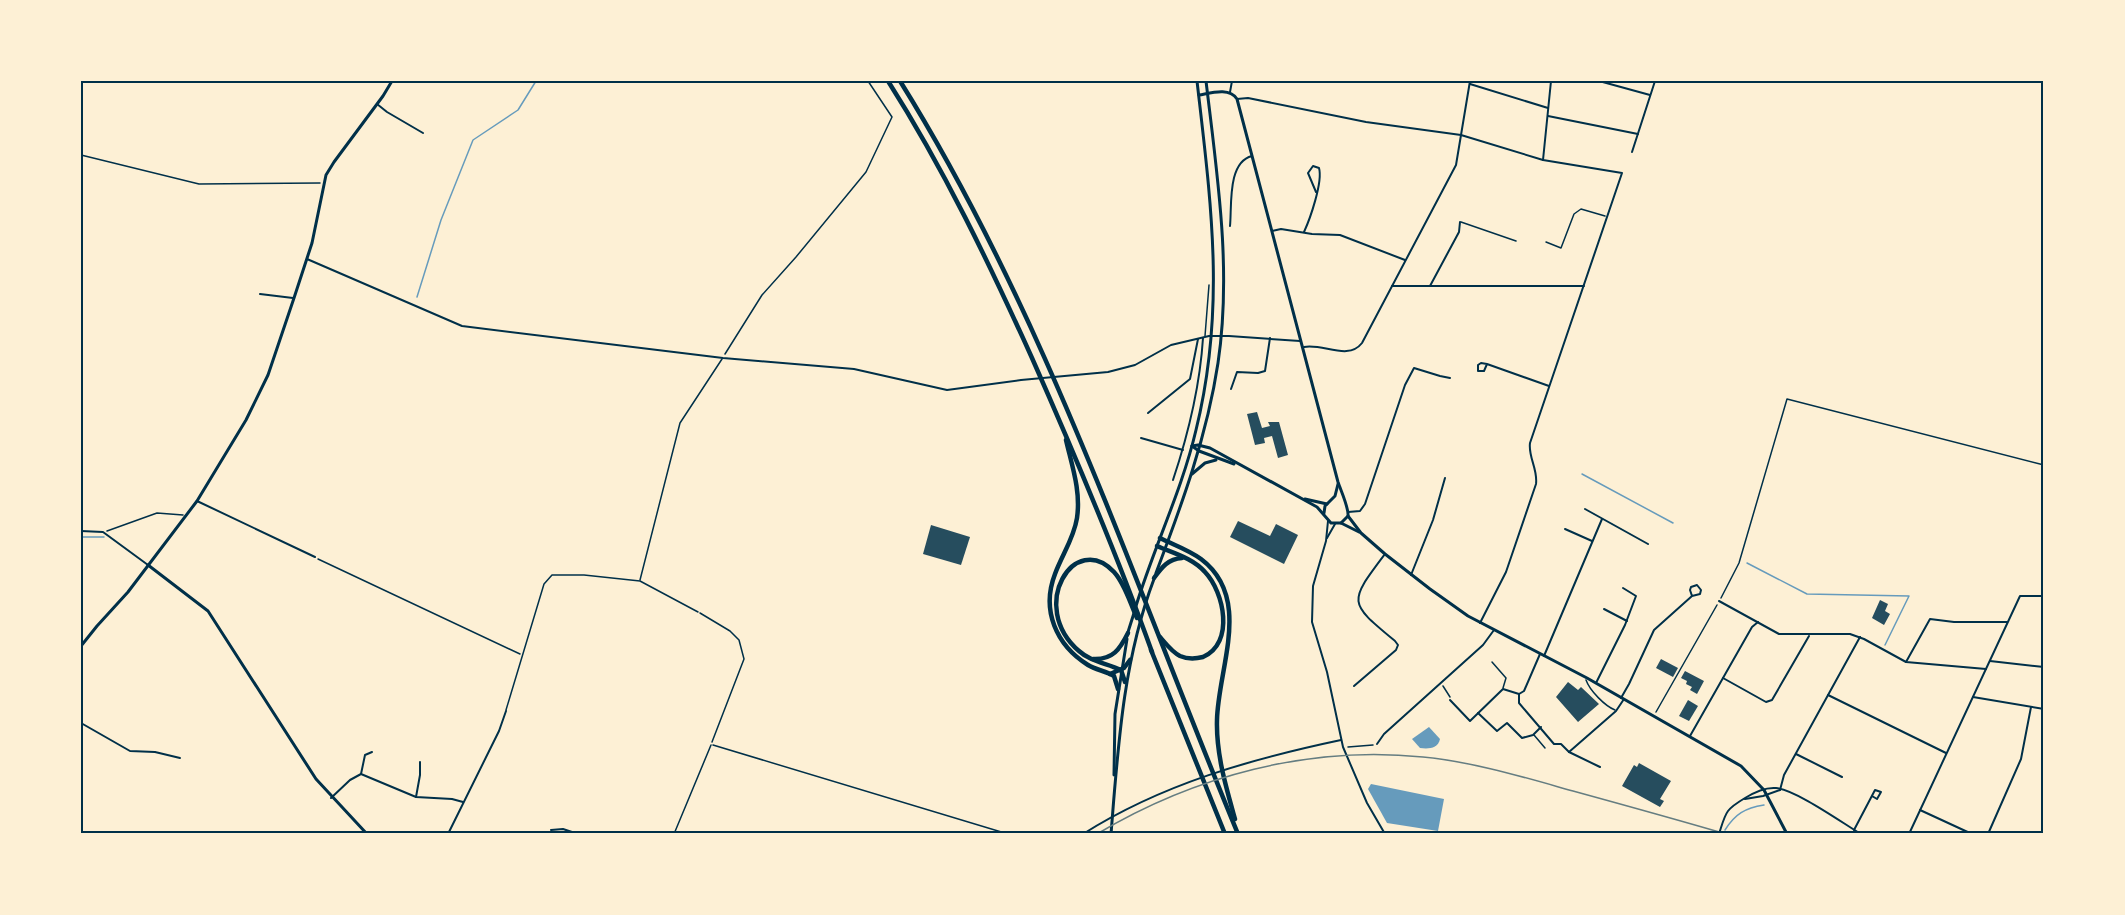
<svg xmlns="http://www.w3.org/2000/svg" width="2125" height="915" viewBox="0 0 2125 915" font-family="'Asap Condensed',sans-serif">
  <rect width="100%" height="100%" fill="#fdf0d5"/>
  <!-- water -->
  <g fill="#669bbc">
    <path d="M1429,727L1440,739C1438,749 1428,749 1420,748L1412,739Z"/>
    <polygon points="1371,784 1444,799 1438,831 1387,823 1368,789"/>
  </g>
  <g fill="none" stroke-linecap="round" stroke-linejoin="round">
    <!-- stream -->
    <g stroke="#669bbc" stroke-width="1.5">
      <polyline points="417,297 441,220 473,140 518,110 536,81"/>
      <polyline points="1582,474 1673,523"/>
      <polyline points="83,537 104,537"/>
      <polyline points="1747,563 1807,594 1909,596 1885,645"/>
      <path d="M1725,830C1735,814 1745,808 1764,805"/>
    </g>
  </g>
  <!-- building -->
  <g fill="#264d5e">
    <polygon points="1257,412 1262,428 1270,426 1268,422 1279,422 1288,455 1278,458 1272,436 1264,438 1265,443 1255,445 1247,414"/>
    <polygon points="1238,521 1270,536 1276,524 1298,535 1284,564 1230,537"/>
    <polygon points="931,525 970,537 961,565 923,554"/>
    <polygon points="1880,600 1888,604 1885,611 1890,614 1884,625 1872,618"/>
    <polygon points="1661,659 1678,668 1673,677 1656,668"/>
    <polygon points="1685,671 1704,681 1697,694 1690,690 1692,687 1686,684 1687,681 1681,678"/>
    <polygon points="1568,682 1578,690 1581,687 1599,704 1578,722 1556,697"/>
    <polygon points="1688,700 1698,706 1689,721 1679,716"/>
    <polygon points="1639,763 1671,781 1660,799 1664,801 1660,807 1622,786 1634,765 1637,767"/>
  </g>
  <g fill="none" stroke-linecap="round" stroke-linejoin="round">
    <!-- path -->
    <g stroke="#003049" stroke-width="1.5">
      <polyline points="81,155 199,184 320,183"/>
      <polyline points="725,354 762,295 796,257 866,172 892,117 868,81"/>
      <polyline points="107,531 157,513 183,515"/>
      <polyline points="318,559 520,654"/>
      <polyline points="1721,598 1739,563 1787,399 2044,465"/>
      <polyline points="700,613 730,631 739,640 744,659 712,742"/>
      <polyline points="1443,686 1450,697"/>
      <polyline points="1656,712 1717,605"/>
      <polyline points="713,745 1008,834"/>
      <polyline points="1348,747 1373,745"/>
    </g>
    <!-- service -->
    <g stroke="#003049" stroke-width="1.5">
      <polyline points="1461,222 1516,241"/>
      <polyline points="1546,242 1561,248 1574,214 1581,209 1605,216"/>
      <polyline points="1205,336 1209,285"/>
      <polyline points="640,580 680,423 722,359"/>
      <polyline points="1492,662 1506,678 1503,688"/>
      <path d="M1586,680C1590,691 1605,706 1615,710"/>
      <polyline points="506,710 544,584 552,575 584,575 640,581 698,612"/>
      <polyline points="1534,735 1545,748"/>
      <polyline points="674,834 711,745"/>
    </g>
    <!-- minor -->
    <g stroke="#003049" stroke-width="2">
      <polyline points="1599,81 1650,95"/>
      <polyline points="1470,84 1548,108"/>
      <polyline points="1230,92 1232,81"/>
      <path d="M1237,99L1248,98L1366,122L1461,135L1543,160L1622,173L1530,443C1528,457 1538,469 1536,484L1506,572L1480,623"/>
      <polyline points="377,104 387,112 423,133"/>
      <polyline points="1548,116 1638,134"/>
      <polyline points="1632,152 1655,81"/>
      <polyline points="1543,160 1551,81"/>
      <path d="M1230,226C1232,207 1227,162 1252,156"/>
      <polyline points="1272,231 1281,229 1312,234 1340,235 1405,260"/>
      <path d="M1304,232C1310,219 1323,182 1319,168L1313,166L1308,173L1316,192"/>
      <polyline points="307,259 462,326 723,358 854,369 947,390 1021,380 1108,372 1135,365 1171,345 1209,336 1229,336 1300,341"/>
      <polyline points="1392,286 1584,286"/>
      <polyline points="1430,286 1459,232 1460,222"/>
      <polyline points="260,294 293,298"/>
      <path d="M1304,347C1323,343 1348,361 1362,343L1456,165L1470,81"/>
      <polyline points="1487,364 1484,371 1478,371 1478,365 1481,363 1487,364 1549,386"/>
      <polyline points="1231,389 1237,372 1258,373 1265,371 1270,338"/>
      <polyline points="1148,413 1190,379 1198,339"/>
      <polyline points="1141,438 1183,450"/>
      <path d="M1173,480C1188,435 1200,385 1203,338"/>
      <polyline points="197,501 315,557"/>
      <polyline points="1585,509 1648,544"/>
      <polyline points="1348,512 1360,511 1365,504 1405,385 1414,368 1440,376 1450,378"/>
      <polyline points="1328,521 1326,541 1313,586 1312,622 1327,672 1343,747 1367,803 1385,834"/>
      <polyline points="1565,529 1592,541"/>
      <polyline points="81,531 103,532 148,565"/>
      <polyline points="1327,538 1335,524"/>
      <polyline points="1411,575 1433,520 1445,478"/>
      <polyline points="1719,601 1779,634 1850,634 1864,639 1906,662 1986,669"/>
      <polyline points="1604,609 1627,621"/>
      <polyline points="1540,654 1524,691 1519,694 1519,703 1554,744 1561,744 1569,752 1600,767"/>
      <polyline points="1544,656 1602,519"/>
      <polyline points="1990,661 2044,667"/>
      <polyline points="1906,662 1930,619 1954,622 2007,622"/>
      <polyline points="1723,678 1766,702 1772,700 1809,636"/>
      <polyline points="1596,683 1625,625 1636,596 1623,588"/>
      <path d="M1354,686L1396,650L1398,645L1395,641C1348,602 1348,603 1385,554"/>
      <polyline points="1828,695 1946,753"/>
      <polyline points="1973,697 2044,709"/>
      <polyline points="1621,698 1629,684 1654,630 1692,596 1690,590 1691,587 1697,585 1701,590 1700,594 1692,596"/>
      <polyline points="1450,700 1470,721 1503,689 1519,694"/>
      <polyline points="1478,713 1497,731 1507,723 1522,738 1533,735 1541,727"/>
      <polyline points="81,723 130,751 155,752 180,758"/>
      <polyline points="1690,736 1752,627 1758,622"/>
      <polyline points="1377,744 1384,734 1483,645 1494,630"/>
      <polyline points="1569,752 1616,711 1624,699"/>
      <polyline points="1796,754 1842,777"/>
      <polyline points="361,774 365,755 372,752"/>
      <polyline points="1780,790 1784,775 1860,637"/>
      <polyline points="416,797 420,775 420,762"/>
      <polyline points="331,798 350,780 361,774 416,797 452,799 463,802"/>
      <polyline points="1745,799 1763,796 1780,790"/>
      <polyline points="1920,810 1972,834"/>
      <polyline points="551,830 563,829 578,834"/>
      <polyline points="1854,830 1875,790 1881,792 1877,799 1872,796"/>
      <polyline points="448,834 499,731 506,711"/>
      <path d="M1083,834C1162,784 1251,759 1341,740"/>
      <path d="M1719,834C1726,812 1725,810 1745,798C1753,793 1765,787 1776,788C1796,790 1841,822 1861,834"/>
      <polyline points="1909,834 2020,596 2044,596"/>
      <polyline points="1988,834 2021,759 2031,707"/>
    </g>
    <!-- tertiary -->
    <g stroke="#003049" stroke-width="3">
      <path d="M1199,95C1211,93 1229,87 1237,99L1338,482C1341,491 1349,508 1348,516L1341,523"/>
      <polyline points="1192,446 1198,445 1210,448 1317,507 1331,523 1341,523 1359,532"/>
      <polyline points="1192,446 1199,451 1234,464"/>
      <polyline points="1192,474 1205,463 1216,460"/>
      <polyline points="1305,499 1327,504"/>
      <polyline points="1324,513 1325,506 1335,496 1338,484"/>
      <polyline points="1348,516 1361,533 1385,554 1430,589 1468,616 1587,678 1741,766 1764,790 1787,834"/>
      <polyline points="148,565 208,611 316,779 367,834"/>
      <polyline points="81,646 97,626 128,592 197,501 246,420 268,375 294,298 312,243 326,175 334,162 383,96 392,81"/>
    </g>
    <!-- secondary -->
    <g stroke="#003049" stroke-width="3">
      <path d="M1156,573C1182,504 1207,436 1218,363C1232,269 1217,174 1206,81"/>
      <path d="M1136,606C1154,547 1182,490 1196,430C1226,308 1211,203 1197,81"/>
      <polyline points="1128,632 1134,613"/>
      <polyline points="1114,775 1115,714 1127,639"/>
      <path d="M1111,834C1118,747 1123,661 1154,579"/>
    </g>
    <!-- motorway -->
    <g stroke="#003049" stroke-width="4.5">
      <path d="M888,81C944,169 989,263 1032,358C1075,455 1116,552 1152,652"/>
      <path d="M900,81C1046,315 1133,581 1238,834"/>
      <path d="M1066,440C1072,466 1081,491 1077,518C1074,538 1062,555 1055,574C1041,610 1056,645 1088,665C1096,670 1106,671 1114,676L1118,689"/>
      <path d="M1160,538C1174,545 1189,550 1201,559C1253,598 1218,668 1217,720C1216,754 1226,787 1235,819"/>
      <path d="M1157,546C1173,553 1193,558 1205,572C1224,592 1235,643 1203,657C1195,659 1187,659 1180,656C1172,652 1166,644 1160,637"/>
      <path d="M1154,578C1162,567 1168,559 1182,558"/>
      <polyline points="1151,650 1225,834"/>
      <path d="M1093,659C1113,660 1120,649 1128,633"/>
      <polyline points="1110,674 1124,668 1130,660"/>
      <path d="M1125,682L1121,670C1106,663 1091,662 1079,651C1027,606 1075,530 1114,572C1125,584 1130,603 1137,618"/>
    </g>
    <!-- rail -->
    <path stroke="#657d81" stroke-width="1.5" d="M1097,834C1194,776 1310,745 1423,757C1474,762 1523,777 1573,791C1624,805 1675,819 1726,834"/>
  </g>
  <!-- border -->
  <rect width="2125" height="915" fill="none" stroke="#fdf0d5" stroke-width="165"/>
  <rect x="82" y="82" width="1960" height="750" fill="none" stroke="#003049" stroke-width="2"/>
</svg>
